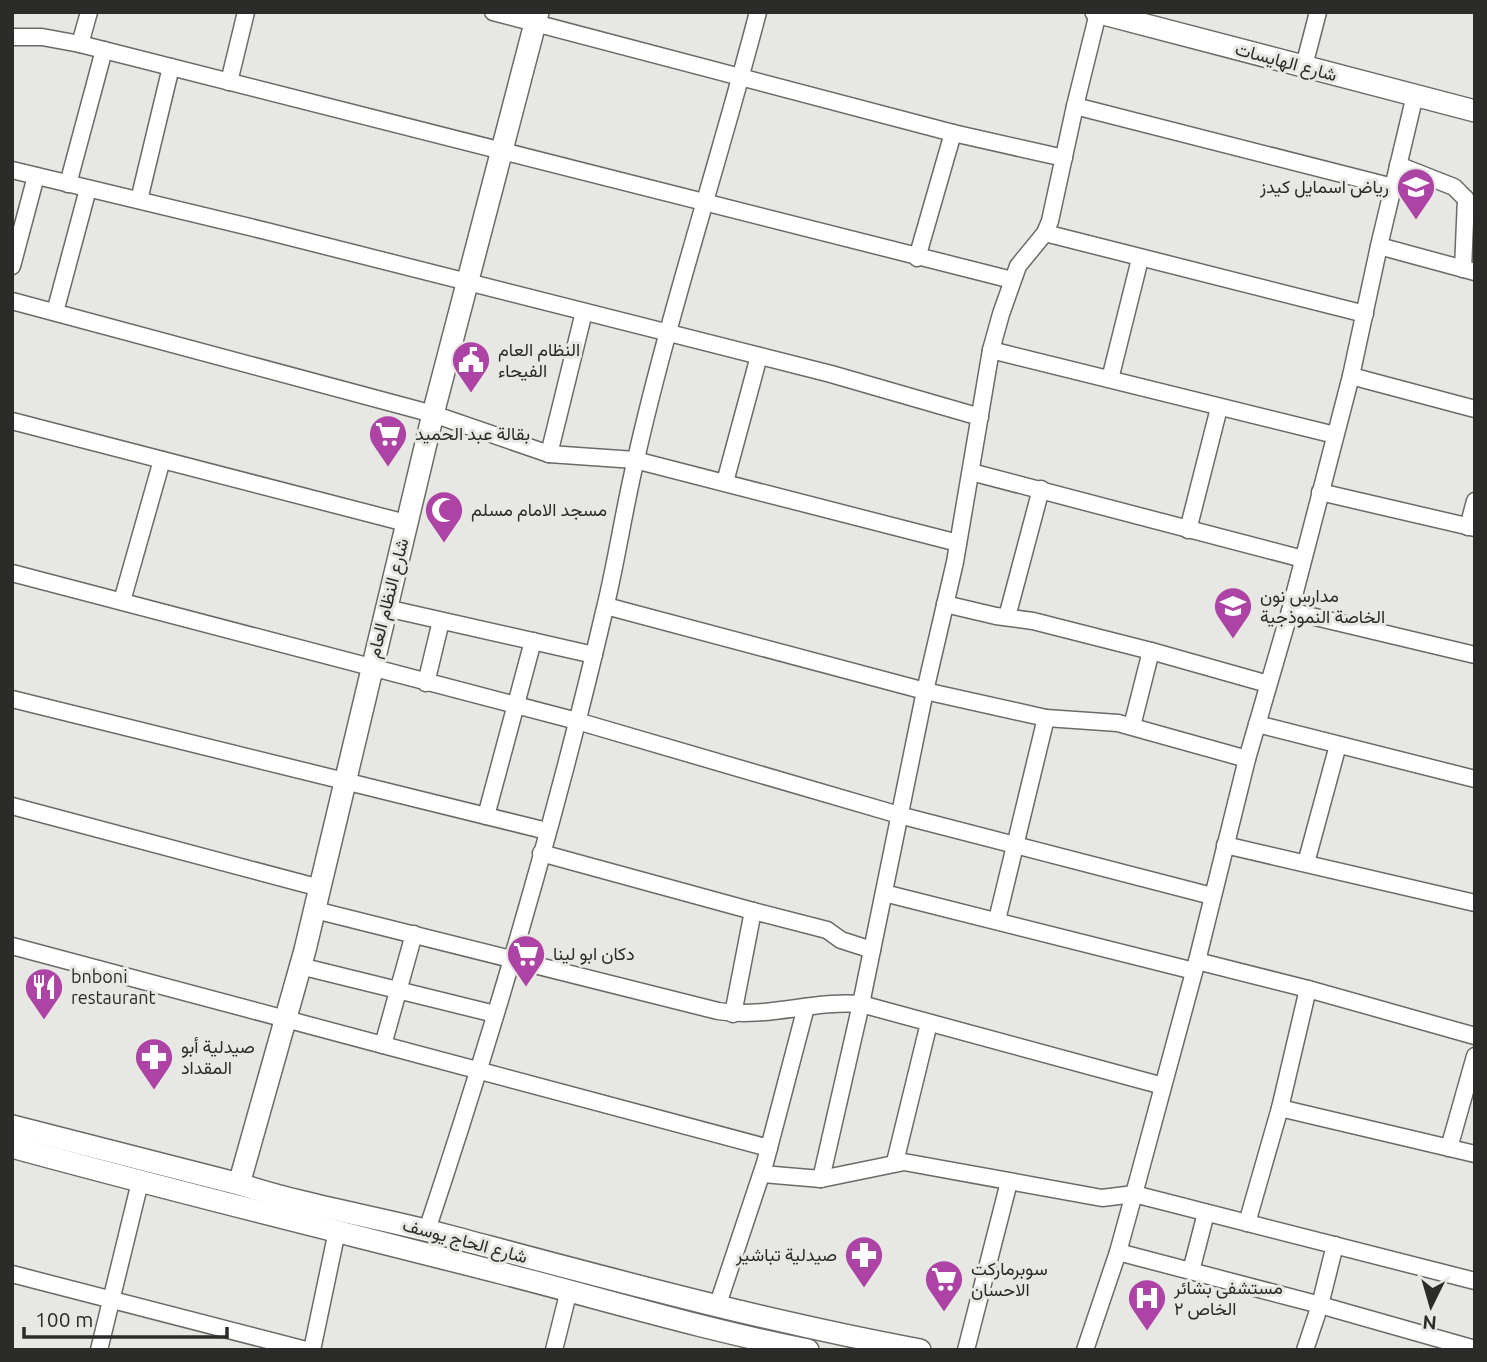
<svg xmlns="http://www.w3.org/2000/svg" width="1487" height="1362" viewBox="0 0 1487 1362" font-family="Ubuntu,Vazirmatn,sans-serif">
  <rect width="100%" height="100%" fill="#e7e8e3"/>
  <g fill="none" stroke-linecap="round" stroke-linejoin="round">
    <!-- street casing -->
    <g stroke="#6a6b67" stroke-width="19">
      <g id="street">
        <polyline points="493,12 953,133 1064,158"/>
        <polyline points="12,37 42,37 80,44 1012,280"/>
        <polyline points="80,44 89,12"/>
        <polyline points="1304,66 1318,12"/>
        <polyline points="229,82 246,12"/>
        <polyline points="1075,106 1393,187"/>
        <polyline points="1398,165 1454,187 1466,199 1463,269"/>
        <polyline points="12,170 266,231 831,374 980,417"/>
        <polyline points="68,184 104,50"/>
        <polyline points="139,200 171,67"/>
        <polyline points="1045,233 1365,314"/>
        <polyline points="1379,246 1475,272"/>
        <polyline points="917,258 953,133"/>
        <polyline points="12,266 36,176"/>
        <polyline points="12,301 433,414 549,454 635,460 958,543"/>
        <polyline points="55,312 88,189"/>
        <polyline points="991,350 1335,435"/>
        <polyline points="1351,376 1475,409"/>
        <polyline points="1110,379 1140,259"/>
        <polyline points="12,421 406,523"/>
        <polyline points="549,454 584,312"/>
        <polyline points="971,472 1303,559"/>
        <polyline points="725,482 759,356"/>
        <polyline points="1320,492 1475,528"/>
        <polyline points="1468,527 1475,501"/>
        <polyline points="1188,530 1219,408"/>
        <polyline points="12,573 577,721 899,815 1212,896"/>
        <polyline points="122,601 162,460"/>
        <polyline points="945,604 996,616 1033,621 1151,651 1268,684"/>
        <polyline points="606,606 925,691 1046,718 1118,723 1247,759"/>
        <polyline points="386,608 594,655"/>
        <polyline points="1290,611 1475,655"/>
        <polyline points="1007,617 1041,489"/>
        <polyline points="426,683 441,621"/>
        <polyline points="12,699 547,831"/>
        <polyline points="1257,724 1475,779"/>
        <polyline points="1132,726 1151,651"/>
        <polyline points="12,806 320,888"/>
        <polyline points="486,816 533,641"/>
        <polyline points="1225,845 1475,903"/>
        <polyline points="541,853 753,911 733,1014"/>
        <polyline points="1306,863 1338,745"/>
        <polyline points="884,893 1194,971"/>
        <path d="M315,910L718,1011C766,1019 813,1000 861,1004L1163,1086"/>
        <polyline points="753,911 827,930 841,940 872,950"/>
        <polyline points="997,920 1046,718"/>
        <polyline points="12,946 769,1148"/>
        <polyline points="1197,961 1308,989 1475,1036"/>
        <polyline points="300,966 495,1014"/>
        <polyline points="383,1045 414,934"/>
        <polyline points="1280,1108 1475,1154"/>
        <polyline points="1449,1148 1475,1056"/>
        <polyline points="895,1162 929,1023"/>
        <polyline points="762,1174 821,1179 904,1162 1102,1198 1134,1194 1475,1281"/>
        <polyline points="821,1179 861,1004 925,691 955,562 991,350 1001,314 1018,266 1045,233 1050,221 1075,106 1098,13"/>
        <polyline points="1247,1223 1280,1108 1308,989"/>
        <path d="M427,1230C495,1026 556,818 605,608C617,559 624,509 636,459C670,309 719,162 758,12"/>
        <polyline points="1118,1252 1320,1305 1475,1349"/>
        <polyline points="1191,1271 1206,1213"/>
        <polyline points="12,1274 306,1350"/>
        <polyline points="717,1307 765,1163 806,1007"/>
        <polyline points="99,1350 140,1182"/>
        <polyline points="312,1350 337,1231"/>
        <polyline points="554,1350 569,1290"/>
        <polyline points="966,1350 1009,1182"/>
        <polyline points="1085,1350 1118,1252 1134,1194 1197,961 1247,759 1290,611 1351,376 1379,246 1415,95"/>
        <polyline points="1305,1350 1320,1305 1335,1245"/>
      </g>
    </g>
    <!-- secondary casing -->
    <g stroke="#6a6b67" stroke-width="24">
      <g id="secondary">
        <polyline points="1096,12 1475,111"/>
        <path d="M12,1126L239,1184C306,1206 377,1217 445,1235C603,1277 759,1320 920,1350"/>
        <path d="M12,1147C176,1192 341,1232 505,1274C606,1300 706,1330 808,1350"/>
        <polyline points="239,1184 305,950 433,414 538,12"/>
      </g>
    </g>
    <!-- street -->
    <use href="#street" stroke="#fff" stroke-width="16"/>
    <!-- secondary -->
    <use href="#secondary" stroke="#fff" stroke-width="21"/>
  </g>
  <!-- icons -->
  <defs>
    <g id="school-pin" transform="scale(2.0125)"><path d="M0 17L-7.5 6A9.5 9.5 0 1 1 7.5 6Z" fill="#ad44a5" stroke="#e7e8e3"/><path d="M0-5L7-2L0 1L-7-2ZM-4 1L0 2.5L4 1V4Q0 6-4 4Z" fill="#fff"/></g>
    <g id="civic-pin" transform="scale(2.0125)"><path d="M0 17L-7.5 6A9.5 9.5 0 1 1 7.5 6Z" fill="#ad44a5" stroke="#e7e8e3"/><path d="M-.6-6.5H3V-4.5H.6V-3L4-1V1h2V6H-6V1h2V-1L-.6-3ZM-1.2 2.5V6h2.4V2.5Z" fill="#fff"/></g>
    <g id="supermarket-pin" transform="scale(2.0125)"><path d="M0 17L-7.5 6A9.5 9.5 0 1 1 7.5 6Z" fill="#ad44a5" stroke="#e7e8e3"/><path d="M-6-5.5h2.5l.6 2H6L4.5 2H-2.5L-4.4-4H-6ZM-1.5 3.2a1.3 1.3 0 1 0 .1 0ZM3 3.2a1.3 1.3 0 1 0 .1 0Z" fill="#fff"/></g>
    <g id="mosque-pin" transform="scale(2.0125)"><path d="M0 17L-7.5 6A9.5 9.5 0 1 1 7.5 6Z" fill="#ad44a5" stroke="#e7e8e3"/><path d="M3.5-4.9A6 6 0 1 0 3.5 4.9A5 5 0 1 1 3.5-4.9Z" fill="#fff"/></g>
    <g id="restaurant-pin" transform="scale(2.0125)"><path d="M0 17L-7.5 6A9.5 9.5 0 1 1 7.5 6Z" fill="#ad44a5" stroke="#e7e8e3"/><path d="M-5-6h1v4h1v-4h1v4h1v-4h1v5L-1.5 .5V6h-2V.5L-5-1ZM5-6V6H3V1.5H1.5Q1.5-4 5-6Z" fill="#fff"/></g>
    <g id="pharmacy-pin" transform="scale(2.0125)"><path d="M0 17L-7.5 6A9.5 9.5 0 1 1 7.5 6Z" fill="#ad44a5" stroke="#e7e8e3"/><path d="M-2-6h4v4h4v4h-4v4h-4v-4h-4v-4h4Z" fill="#fff"/></g>
    <g id="hospital-pin" transform="scale(2.0125)"><path d="M0 17L-7.5 6A9.5 9.5 0 1 1 7.5 6Z" fill="#ad44a5" stroke="#e7e8e3"/><path d="M-5-5h3v3.5h4V-5h3V5h-3V1.5h-4V5h-3Z" fill="#fff"/></g>
  </defs>
  <g fill-rule="evenodd">
    <use href="#school-pin" x="1416" y="187"/>
    <use href="#civic-pin" x="471" y="360"/>
    <use href="#supermarket-pin" x="388" y="434"/>
    <use href="#mosque-pin" x="444" y="510"/>
    <use href="#school-pin" x="1233" y="606"/>
    <use href="#supermarket-pin" x="526" y="954"/>
    <use href="#restaurant-pin" x="44" y="987"/>
    <use href="#pharmacy-pin" x="154" y="1057"/>
    <use href="#pharmacy-pin" x="864" y="1255"/>
    <use href="#supermarket-pin" x="944" y="1279"/>
    <use href="#hospital-pin" x="1147" y="1298"/>
  </g>
  <g text-anchor="middle" stroke-width="6" stroke-linejoin="round" paint-order="stroke">
    <!-- street labels -->
    <g font-size="18" fill="#2b2b29" stroke="#e7e8e3">
      <text transform="translate(1286 62) rotate(15)" y="6">شارع الهايسات</text>
      <text transform="translate(388 598) rotate(-76)" y="6">شارع النظام العام</text>
      <text transform="translate(465 1241) rotate(15)" y="6">شارع الحاج يوسف</text>
    </g>
    <!-- poi labels -->
    <g font-size="18" fill="#2b2b29" stroke="#e7e8e3" text-anchor="start">
      <text x="1389" y="193" text-anchor="end">رياض اسمايل كيدز</text>
      <text x="498" y="356">النظام العام<tspan x="498" dy="21">الفيحاء</tspan></text>
      <text x="415" y="440">بقالة عبد الحميد</text>
      <text x="471" y="516">مسجد الامام مسلم</text>
      <text x="1260" y="602">مدارس نون<tspan x="1260" dy="21">الخاصة النموذجية</tspan></text>
      <text x="553" y="960">دكان ابو لينا</text>
      <text x="71" y="983">bnboni<tspan x="71" dy="21">restaurant</tspan></text>
      <text x="181" y="1053">صيدلية أبو<tspan x="181" dy="21">المقداد</tspan></text>
      <text x="837" y="1261" text-anchor="end">صيدلية تباشير</text>
      <text x="971" y="1275">سوبرماركت<tspan x="971" dy="21">الاحسان</tspan></text>
      <text x="1174" y="1294">مستشفى بشائر<tspan x="1174" dy="21">الخاص ٢</tspan></text>
    </g>
  </g>
  <!-- border -->
  <rect width="1487" height="1362" fill="none" stroke="#2b2b29" stroke-width="28"/>
  <!-- north arrow -->
  <g transform="translate(1431 1306) rotate(185)" stroke="#e7e8e3" stroke-width="5" paint-order="stroke">
  <path d="M0-5L12 26L0 18L-12 26Z" fill="#2b2b29"/>
  <text y="-10" font-size="19" font-weight="bold" text-anchor="middle" fill="#2b2b29">N</text>
  </g>
  <!-- scale -->
  <path d="M24 1327v10h203v-10" fill="none" stroke="#2b2b29" stroke-width="3.5"/>
  <text x="35" y="1327" font-size="21" fill="#2b2b29" stroke="#e7e8e3" stroke-width="5" paint-order="stroke">100 m</text>
</svg>
